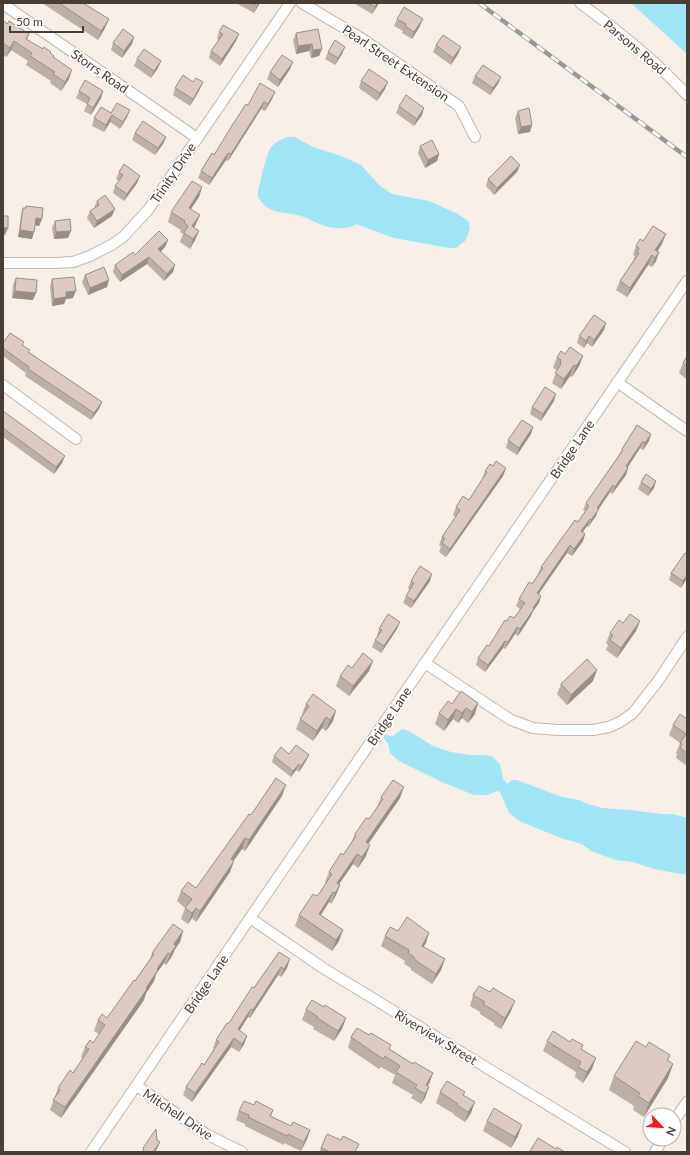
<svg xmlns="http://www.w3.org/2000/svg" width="690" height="1155" viewBox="0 0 690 1155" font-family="Lato,sans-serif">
  <rect width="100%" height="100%" fill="#f5efe8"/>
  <!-- water -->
  <g fill="#a0e4f6">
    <polygon points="631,3 687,3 687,54"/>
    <path d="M288,137H295L313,147L341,156L361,165L379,185L392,194L429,201L458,214L469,222L470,228L466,240L456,248H449L394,238L356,224C350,229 337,229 329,227C319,225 308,218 298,215C288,213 273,213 265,206C263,204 259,199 258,196C257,192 267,153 270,149C274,143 281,139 288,137Z"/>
    <polygon points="402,729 409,731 433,746 451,752 469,755 486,755 493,757 500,764 503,779 507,784 513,780 517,780 562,797 579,800 588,804 602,808 630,810 662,814 673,814 687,818 687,875 654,869 633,862 616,860 591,851 582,844 564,839 521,822 509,813 500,792 497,791 488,795 474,795 444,783 399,761 390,753 388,743 383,738 385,735 393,736"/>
  </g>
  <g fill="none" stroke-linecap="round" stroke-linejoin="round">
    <!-- minor casing -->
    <g stroke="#c5b7ad" stroke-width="12">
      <g id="minor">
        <polyline points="302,3 361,38 459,106 475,137"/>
        <path d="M580,3C618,31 655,60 687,95"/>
        <polyline points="3,4 197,138"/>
        <polyline points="3,263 55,263 73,262 90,256 113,244 124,236 148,210 290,3"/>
        <polyline points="617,382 687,431"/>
        <polyline points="3,385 76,439"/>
        <polyline points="425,663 511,720 533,728 557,730 593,730 609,727 620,722 633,713 658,681 687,637"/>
        <polyline points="250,918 323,968 625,1152"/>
        <polyline points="137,1086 206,1134 242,1152"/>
        <polyline points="674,1121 687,1102"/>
        <polyline points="91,1152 250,918 687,281"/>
        <polyline points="655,1152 663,1139"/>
      </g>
    </g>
    <!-- minor -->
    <use href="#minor" stroke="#fff" stroke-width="10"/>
    <!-- rail casing -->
    <g stroke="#989898" stroke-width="4.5">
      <polyline id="rail" points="479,3 687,157"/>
    </g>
    <!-- rail -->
    <use href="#rail" stroke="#fff" stroke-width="3" stroke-dasharray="9" stroke-linecap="butt"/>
  </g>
  <!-- wall -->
  <g fill="#bcafa5">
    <polygon points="42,3 83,3 105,28 98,40"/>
    <polygon points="236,3 260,3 254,13"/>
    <polygon points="356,3 379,3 372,14 355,4"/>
    <polygon points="397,19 420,26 412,39 402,33 403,31 394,26"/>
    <polygon points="3,20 7,24 29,34 27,40 50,54 53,57 69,79 61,91 50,83 51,81 26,65 28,61 11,50 6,57 3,55"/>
    <polygon points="219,32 239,34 236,41 220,66 209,58 211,51 219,40 217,39"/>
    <polygon points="296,33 322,49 319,56 311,58 309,51 296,54 293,40"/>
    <polygon points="113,43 132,44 122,58 111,50"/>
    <polygon points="436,45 461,47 458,54 451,65 433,52"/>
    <polygon points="328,52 342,54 335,65 325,59"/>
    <polygon points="137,59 158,68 151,78 134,66"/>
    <polygon points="290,69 278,87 267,79 270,72"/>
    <polygon points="475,76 498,84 490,95 472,83"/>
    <polygon points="361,81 385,89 377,101 359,88"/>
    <polygon points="175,88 200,89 190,106 173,95"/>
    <polygon points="79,91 103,91 101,98 91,115 84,111 87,104 76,98"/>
    <polygon points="275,92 272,99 265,111 261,109 228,161 226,160 209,185 198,178 201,171 214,155 248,105"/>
    <polygon points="399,106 422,115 414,126 396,113"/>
    <polygon points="518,111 530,132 518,134 515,118"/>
    <polygon points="111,113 127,117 120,129 110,122 104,132 92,126 94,118"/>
    <polygon points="135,133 166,137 163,144 155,155 132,140"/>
    <polygon points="420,146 439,154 437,161 425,168 418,153"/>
    <polygon points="520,165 517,172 494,195 486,186 488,179"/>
    <polygon points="119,172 140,176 137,183 124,201 113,193 115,186 119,181 116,179"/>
    <polygon points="202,187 199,197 191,209 196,224 194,228 199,231 195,240 190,249 180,242 183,234 180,232 181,230 168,222 171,212"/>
    <polygon points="97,201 112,216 94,228 87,218 90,211 94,208"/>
    <polygon points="26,206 42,219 39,226 35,225 34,232 32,239 18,237 21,215 23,208 25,208"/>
    <polygon points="55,221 68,238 54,239 52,228"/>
    <polygon points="168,240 165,247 161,251 173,272 164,281 147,264 120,282 113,272 115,265"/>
    <polygon points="643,241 662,244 657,251 659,252 656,261 652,267 648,265 627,297 616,290 620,281 633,261 635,256 633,255 636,246"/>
    <polygon points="85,275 107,287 88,295 82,282"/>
    <polygon points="16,278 33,300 12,298 13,285"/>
    <polygon points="52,279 73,298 66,299 64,304 52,306 50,287"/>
    <polygon points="606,323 604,330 592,347 587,343 584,348 577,343 579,336"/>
    <polygon points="3,343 23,345 29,352 102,402 99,409 91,420 25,376 26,373 3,356"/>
    <polygon points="565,354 583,356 579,366 572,377 570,376 561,389 552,383 557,370 553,368 557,357"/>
    <polygon points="687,356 687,380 679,373 683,363"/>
    <polygon points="554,401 541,421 530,414 532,407"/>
    <polygon points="3,411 62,463 54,474 3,437"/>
    <polygon points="637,425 649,441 643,450 640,448 628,467 628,468 626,475 612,494 610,492 598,510 596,516 588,527 587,526 583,532 585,534 583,541 572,556 567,553 539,594 539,603 533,611 531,616 518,636 515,634 505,649 503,648 485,672 476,665 478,658 489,646 507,621 514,618 520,609 516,606 519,599 532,584 538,574 541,567 578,522 585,511 583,510 586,503 619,455 622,449"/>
    <polygon points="533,427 531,434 517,455 506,448 508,440"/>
    <polygon points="493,466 506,468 503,476 446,557 439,552 441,546 439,545 442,537 456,517 453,515 456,507 469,500 482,479 485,471"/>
    <polygon points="641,482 654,488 648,496 638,489"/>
    <polygon points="671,573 687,578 681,588 669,580"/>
    <polygon points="411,581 430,581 411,608 403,603 406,596 410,590 408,588"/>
    <polygon points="379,629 397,629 381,653 372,647 375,640 378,636 377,636"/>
    <polygon points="636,631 617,658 606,650 608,645 606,643 610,633"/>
    <polygon points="352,668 369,671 349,696 336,686 340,676"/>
    <polygon points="593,681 567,705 557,694 561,684"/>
    <polygon points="461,691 475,714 468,723 462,718 458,723 453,719 444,731 435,724 439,713 452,704"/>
    <polygon points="306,704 333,721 326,731 322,728 313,741 296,729 300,719 303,715 302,714"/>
    <polygon points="687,719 687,766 676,758 677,754 676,753 680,743 669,735 673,725"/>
    <polygon points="289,754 306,761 299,772 296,770 291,777 272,762 274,756"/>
    <polygon points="282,796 245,851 242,849 233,861 230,872 196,922 192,918 188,924 181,919 185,908 177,901 181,891 196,888 251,815"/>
    <polygon points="381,797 400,798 368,844 366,856 358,868 353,864 339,884 340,885 336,895 331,904 329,902 321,915 339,941 332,951 295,926 299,915 319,894 326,883 325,882 329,872 343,855 351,843 355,834 369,819 377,807"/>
    <polygon points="183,931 180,942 175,949 172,956 166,965 164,963 156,974 154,981 146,993 144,1000 61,1118 50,1110 58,1088 73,1073 83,1058 81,1057 85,1047 93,1043 99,1034 94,1031 98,1020 107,1018 135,981 150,959 152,953"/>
    <polygon points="398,931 426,943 423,947 441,970 432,984 411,970 411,968 404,964 405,961 381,946 385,936"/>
    <polygon points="279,952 287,968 281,977 278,975 250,1018 248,1017 239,1030 247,1036 244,1044 239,1052 231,1047 192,1102 183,1095 186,1087 204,1065 214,1049 213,1048 216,1040 229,1023"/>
    <polygon points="473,995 511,1011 501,1029 494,1025 494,1023 480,1014 480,1012 470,1006"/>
    <polygon points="324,1007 346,1018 342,1029 334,1041 313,1029 314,1027 302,1020 306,1009"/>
    <polygon points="351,1037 390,1049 413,1064 433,1073 427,1086 425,1098 421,1104 411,1098 413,1095 392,1083 395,1075 381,1067 379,1069 348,1048"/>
    <polygon points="547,1041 582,1049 592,1069 583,1083 575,1077 576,1072 543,1051"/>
    <polygon points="646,1047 670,1055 668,1061 673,1064 668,1078 644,1117 633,1110 634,1106 609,1090 614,1076"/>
    <polygon points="440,1092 464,1096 471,1113 465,1122 454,1115 454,1114 436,1103"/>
    <polygon points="254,1105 273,1110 271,1116 291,1126 310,1130 307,1139 301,1151 284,1143 284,1145 245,1126 245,1124 236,1120 239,1111"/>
    <polygon points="487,1121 518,1136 511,1148 483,1131"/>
    <polygon points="321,1148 356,1152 319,1152"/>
  </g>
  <!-- shaded-wall -->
  <g fill="#998e86">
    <polygon points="258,3 260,3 254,13 257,6"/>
    <polygon points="377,3 379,3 378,5 372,14 375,7"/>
    <polygon points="109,19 105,28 98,40 101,31"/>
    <polygon points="423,19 420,26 412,39 414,32"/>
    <polygon points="239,34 236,41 220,66 222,59"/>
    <polygon points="134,37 132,44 122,58 124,51"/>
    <polygon points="14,41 11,50 6,57 10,48"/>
    <polygon points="312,44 309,51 296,54 298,46"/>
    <polygon points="345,47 342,54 335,65 338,58"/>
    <polygon points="461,47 458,54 451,65 453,58"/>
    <polygon points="322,49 319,56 311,58 313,50"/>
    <polygon points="161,61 158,68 151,78 154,71"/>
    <polygon points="293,62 290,69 278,87 280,80"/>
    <polygon points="72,70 69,79 61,91 65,82"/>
    <polygon points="501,77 498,84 490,95 493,88"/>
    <polygon points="203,82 200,89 190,106 193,99"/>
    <polygon points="388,82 385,89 377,101 380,93"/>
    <polygon points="103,91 101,98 91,115 93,108"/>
    <polygon points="275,92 272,99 265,111 268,104"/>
    <polygon points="264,102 261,109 228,161 231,154"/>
    <polygon points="424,108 422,115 414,126 417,119"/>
    <polygon points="130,110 127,117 120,129 123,122"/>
    <polygon points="112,115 110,122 104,132 106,125"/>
    <polygon points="532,125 530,132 518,134 521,127"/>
    <polygon points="166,137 163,144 155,155 158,148"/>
    <polygon points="228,153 226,160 209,185 212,178"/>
    <polygon points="439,154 437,161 425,168 428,160"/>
    <polygon points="520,165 517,172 494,195 497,188"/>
    <polygon points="140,176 137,183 124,201 127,194"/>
    <polygon points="202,187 199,197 185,217 189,208"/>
    <polygon points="115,209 112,216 94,228 97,221"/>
    <polygon points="200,215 196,224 189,236 192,226"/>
    <polygon points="36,218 42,219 39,226 33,225"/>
    <polygon points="3,228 8,228 5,235 3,235"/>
    <polygon points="20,230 34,232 32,239 18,237"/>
    <polygon points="71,231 68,238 54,239 56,232"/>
    <polygon points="199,231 195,240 190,249 193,239"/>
    <polygon points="666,234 662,244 654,257 655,250"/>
    <polygon points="168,240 165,247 156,256 158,249"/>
    <polygon points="659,252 656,261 652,267 655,258"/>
    <polygon points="652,255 648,265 627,297 630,288"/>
    <polygon points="149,257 147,264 120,282 122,275"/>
    <polygon points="175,265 173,272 164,281 167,274"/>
    <polygon points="109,280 107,287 88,295 90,288"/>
    <polygon points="15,291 36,293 33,300 12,298"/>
    <polygon points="76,291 73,298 66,299 64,304 52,306 54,299 66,292"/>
    <polygon points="606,323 604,330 592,347 594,340"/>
    <polygon points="589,336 587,343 584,348 586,341"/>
    <polygon points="583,356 579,366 572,377 576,366"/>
    <polygon points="574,365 570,376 561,389 564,379"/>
    <polygon points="556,394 554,401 541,421 543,414"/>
    <polygon points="102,402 99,409 91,420 94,413"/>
    <polygon points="533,427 531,434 517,455 519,448"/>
    <polygon points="651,434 649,441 643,450 645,443"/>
    <polygon points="643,441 640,448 624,473 626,466"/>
    <polygon points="65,456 62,463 54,474 56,467"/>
    <polygon points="506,468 503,476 446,557 450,549"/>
    <polygon points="628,468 626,475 612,494 615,487"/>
    <polygon points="656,481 654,488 648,496 651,489"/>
    <polygon points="613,485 610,492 598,510 596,516 588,527 591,520 597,508"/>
    <polygon points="590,519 587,526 578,538 581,531"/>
    <polygon points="585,534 583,541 572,556 574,549"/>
    <polygon points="570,545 567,553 534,600 537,593"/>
    <polygon points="432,574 430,581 411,608 414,601"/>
    <polygon points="687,575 687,578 681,588 683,581"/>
    <polygon points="541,596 539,603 533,611 531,616 518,636 520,629 533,608"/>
    <polygon points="640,621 636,631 617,658 621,648"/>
    <polygon points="400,622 397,629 381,653 384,646"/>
    <polygon points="517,627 515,634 505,649 508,642"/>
    <polygon points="505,641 503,648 485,672 488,665"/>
    <polygon points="373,661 369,671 349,696 353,686"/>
    <polygon points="597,670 593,681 567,705 571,695"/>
    <polygon points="478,703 475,714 468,723 472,712"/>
    <polygon points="466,708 462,718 458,723 462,713"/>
    <polygon points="456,709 453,719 444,731 448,720"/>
    <polygon points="336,711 333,721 326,731 330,720"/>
    <polygon points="326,717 322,728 313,741 317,731"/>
    <polygon points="309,755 306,761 299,772 301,766"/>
    <polygon points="299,764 296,770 291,777 293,771"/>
    <polygon points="286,785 282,796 245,851 249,840"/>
    <polygon points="404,787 400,798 362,853 366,842"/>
    <polygon points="245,838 242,849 227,870 231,859"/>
    <polygon points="370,845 366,856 358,868 362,857"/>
    <polygon points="357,854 353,864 333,893 337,883"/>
    <polygon points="234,861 230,872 196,922 200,911"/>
    <polygon points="340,885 336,895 331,904 335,893"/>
    <polygon points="333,892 329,902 315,924 319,914"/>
    <polygon points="196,908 192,918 188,924 192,913"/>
    <polygon points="343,930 339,941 332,951 336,940"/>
    <polygon points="183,931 180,942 175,949 172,956 166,965 174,944"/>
    <polygon points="429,933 426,943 418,956 422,946"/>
    <polygon points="168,953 164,963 156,974 154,981 146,993 144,1000 61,1118 65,1107 146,988 157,969"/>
    <polygon points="290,959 287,968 281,977 284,969"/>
    <polygon points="445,959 441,970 432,984 436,974"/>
    <polygon points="281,967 278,975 250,1018 253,1010"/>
    <polygon points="515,1001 511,1011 501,1029 505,1018"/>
    <polygon points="251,1009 248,1017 235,1038 238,1029"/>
    <polygon points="346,1018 342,1029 334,1041 338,1031"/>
    <polygon points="247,1036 244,1044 239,1052 242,1044"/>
    <polygon points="234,1038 231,1047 192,1102 195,1093"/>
    <polygon points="596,1058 592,1069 583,1083 587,1072"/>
    <polygon points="673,1064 668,1078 644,1117 649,1103"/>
    <polygon points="433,1073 429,1084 424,1093 426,1085"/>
    <polygon points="429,1087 425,1098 421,1104 425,1094"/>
    <polygon points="475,1102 471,1113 465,1122 468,1112"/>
    <polygon points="522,1125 518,1136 511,1148 515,1137"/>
    <polygon points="310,1130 307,1139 301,1151 304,1142"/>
    <polygon points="160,1142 157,1149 155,1152 153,1152"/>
  </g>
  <!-- building -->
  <g fill="#dbcbc0" stroke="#998e86">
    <polygon points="59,3 83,3 109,19 101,31"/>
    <polygon points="252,3 258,3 257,6"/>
    <polygon points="368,3 377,3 375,7"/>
    <polygon points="404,7 423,19 414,32 405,26 406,24 397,19"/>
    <polygon points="3,20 7,24 9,21 29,34 26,39 43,49 44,47 51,52 50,53 54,56 53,57 72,70 65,82 53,74 55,72 30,56 32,53 14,41 10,48 3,43 3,39 4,36 3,35"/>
    <polygon points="223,25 239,34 222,59 211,51 223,34 219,32"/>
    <polygon points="123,29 134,37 124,51 113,43"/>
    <polygon points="318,29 322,49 313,50 312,44 298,46 296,33"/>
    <polygon points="443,35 461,47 453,58 436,45"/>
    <polygon points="335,40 345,47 338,58 328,52"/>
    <polygon points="144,49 161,61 154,71 137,59"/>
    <polygon points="282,55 293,62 280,80 270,72"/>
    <polygon points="483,65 501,77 493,88 475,76"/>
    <polygon points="369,69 388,82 380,93 361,81"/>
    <polygon points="183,75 193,82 196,78 203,82 193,99 175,88"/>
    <polygon points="85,80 103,91 93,108 87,104 90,98 79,91"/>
    <polygon points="260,83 275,92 268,104 264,102 231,154 228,153 212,178 201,171 212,153 214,155 233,124 246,104 248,105"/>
    <polygon points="406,95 424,108 417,119 399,106"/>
    <polygon points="117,103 130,110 123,122 112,115 106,125 94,118 101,107 111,113"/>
    <polygon points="529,108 532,125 521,127 518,111"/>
    <polygon points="143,121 166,137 158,148 135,133"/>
    <polygon points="432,140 439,154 428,160 420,146"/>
    <polygon points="511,156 520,165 497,188 488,179"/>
    <polygon points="124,164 140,176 127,194 115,186 123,175 119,172"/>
    <polygon points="192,181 202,187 189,208 200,215 192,226 199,231 193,239 184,233 188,226 184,222 185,221 171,212"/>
    <polygon points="105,195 115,209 97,221 90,211 99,205 97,201"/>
    <polygon points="26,206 43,208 42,219 36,218 34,232 20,230 23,208 26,208"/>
    <rect x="3" y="216" width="5" height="12"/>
    <polygon points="70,219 71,231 56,232 55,221"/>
    <polygon points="653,226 666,234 655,250 659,252 655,258 652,255 630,288 620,281 639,253 637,252 639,248 636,246 640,239 643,241"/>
    <polygon points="159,231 168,240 158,249 175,265 167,274 149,257 122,275 115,265 133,252 135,255"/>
    <polygon points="104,267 109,280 90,288 85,275"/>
    <polygon points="74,277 76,291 66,292 66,297 54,299 52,279"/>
    <polygon points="16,278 37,280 36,293 15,291"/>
    <polygon points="594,315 606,323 594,340 589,336 586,341 579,336"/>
    <polygon points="10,333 24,342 22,345 30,350 28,352 102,402 94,413 28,369 29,367 3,348 3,343"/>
    <polygon points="570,347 583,356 576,366 574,365 564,379 555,373 561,364 560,363 561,360 557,357 561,351 565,354"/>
    <polygon points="687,356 687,366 683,363"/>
    <polygon points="545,387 556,394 543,414 532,407"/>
    <polygon points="3,411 65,456 56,467 3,428"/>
    <polygon points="522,420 533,427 519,448 508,440"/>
    <polygon points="637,425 651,434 645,443 643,441 626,466 628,468 615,487 613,485 597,508 599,509 591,520 590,519 581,531 585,534 574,549 570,545 537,593 541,596 533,608 534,609 520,629 517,627 508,642 505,641 488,665 478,658 487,645 489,646 505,620 507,621 510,616 514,618 525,603 519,599 529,582 532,584 543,568 541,567 575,520 578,522 589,506 586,503 623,450 622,449"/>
    <polygon points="496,461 506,468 450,549 442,543 445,538 442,537 460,510 456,507 463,496 469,500 487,472 485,471 490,464 493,466"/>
    <polygon points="646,474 656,481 651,489 641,482"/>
    <polygon points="685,553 687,554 687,575 683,581 671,573"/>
    <polygon points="420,566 432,574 414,601 406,596 414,583 411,581"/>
    <polygon points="388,614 400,622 384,646 375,640 382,630 379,629"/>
    <polygon points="630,614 640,621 621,648 610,640 613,635 610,633 619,620 623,623"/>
    <polygon points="363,653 373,661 353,686 340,676 348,665 352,668"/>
    <polygon points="587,659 597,670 571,695 561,684"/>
    <polygon points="461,691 478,703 472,712 466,708 462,713 456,709 448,720 439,713 448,701 452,704"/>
    <polygon points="313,694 336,711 330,720 326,717 317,731 300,719 309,706 306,704"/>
    <polygon points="680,714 687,719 687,753 680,748 682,744 680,743 686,734 673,725"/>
    <polygon points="296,745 309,755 301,766 299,764 293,771 274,756 281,747 289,754"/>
    <polygon points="276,778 286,785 249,840 245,838 231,859 234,861 200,911 196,908 192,913 185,908 192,899 181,891 188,882 196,888 249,814 251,815"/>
    <polygon points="393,780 404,787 366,842 370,845 362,857 357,854 337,883 340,885 335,893 333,892 319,914 343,930 336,940 299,915 313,894 316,896 319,894 332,874 329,872 341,853 343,855 356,836 355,834 366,818 369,819 383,799 381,797"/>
    <polygon points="407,917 429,933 422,946 445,959 436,974 415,960 414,957 408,953 409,950 385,936 390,927 398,931"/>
    <polygon points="173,924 183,931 174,944 176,946 170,954 168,953 157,969 158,970 146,988 147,989 65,1107 53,1100 60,1090 58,1088 70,1070 73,1073 89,1049 85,1047 90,1040 93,1043 105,1025 98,1020 102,1014 107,1018 134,980 135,981 154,954 152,953"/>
    <polygon points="279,952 290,959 284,969 281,967 253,1010 251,1009 238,1029 247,1036 242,1044 234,1038 195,1093 186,1087 202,1063 204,1065 219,1042 216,1040 227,1023 229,1023 252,987 254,988"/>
    <polygon points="479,986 490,992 493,988 515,1001 505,1018 498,1014 498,1013 483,1004 485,1002 473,995"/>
    <polygon points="312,1000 324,1007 325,1005 346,1018 338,1031 317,1018 318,1017 306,1009"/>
    <polygon points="357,1028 369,1035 371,1033 391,1045 389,1049 413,1064 414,1062 433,1073 426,1085 429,1087 425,1094 415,1088 417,1085 396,1072 400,1066 385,1056 383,1059 351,1037"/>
    <polygon points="553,1031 570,1042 572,1039 583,1045 581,1049 596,1058 587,1072 578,1067 581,1062 547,1041"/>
    <polygon points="636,1041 646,1047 649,1042 670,1055 667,1060 673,1064 649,1103 638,1096 640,1093 614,1076"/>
    <polygon points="447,1081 465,1092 463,1095 475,1102 468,1112 457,1105 458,1104 440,1092"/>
    <polygon points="244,1101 254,1105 256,1101 273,1110 270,1116 291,1126 293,1122 310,1130 304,1142 288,1134 287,1136 248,1117 249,1115 239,1111"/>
    <polygon points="494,1108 522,1125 515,1137 487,1121"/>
    <polygon points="156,1129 157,1140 160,1142 153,1152 142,1152 144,1149 143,1148"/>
    <polygon points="327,1134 341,1140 343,1136 359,1144 355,1152 330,1152 321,1148"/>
    <polygon points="538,1138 556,1149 557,1147 565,1152 531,1152 530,1151"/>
  </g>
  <g text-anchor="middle" stroke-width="3.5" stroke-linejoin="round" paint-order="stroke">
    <!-- street labels -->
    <g font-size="13" fill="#493e36" stroke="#fff">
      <text transform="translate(635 47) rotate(40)" y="5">Parsons Road</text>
      <text transform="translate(396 63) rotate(34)" y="5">Pearl Street Extension</text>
      <text transform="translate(100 71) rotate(35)" y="5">Storrs Road</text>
      <text transform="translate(173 173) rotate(-56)" y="5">Trinity Drive</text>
      <text transform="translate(572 449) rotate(-56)" y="5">Bridge Lane</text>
      <text transform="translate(389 716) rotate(-56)" y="5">Bridge Lane</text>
      <text transform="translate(206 984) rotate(-56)" y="5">Bridge Lane</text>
      <text transform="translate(436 1037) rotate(31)" y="5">Riverview Street</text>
      <text transform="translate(178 1114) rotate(34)" y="5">Mitchell Drive</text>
    </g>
  </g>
  <!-- border -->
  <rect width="690" height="1155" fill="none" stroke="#493e36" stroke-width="8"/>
  <!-- north arrow -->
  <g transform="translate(662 1127) rotate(115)"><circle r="19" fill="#ffffff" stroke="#b6b2af"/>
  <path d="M0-3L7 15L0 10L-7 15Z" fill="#ff1521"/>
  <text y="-6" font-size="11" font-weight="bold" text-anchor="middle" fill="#493e36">N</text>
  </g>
  <!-- scale -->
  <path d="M10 26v6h73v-6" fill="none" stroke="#493e36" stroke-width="2"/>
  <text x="16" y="26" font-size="12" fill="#493e36" stroke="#ffffff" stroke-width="3" paint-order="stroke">50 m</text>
</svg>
